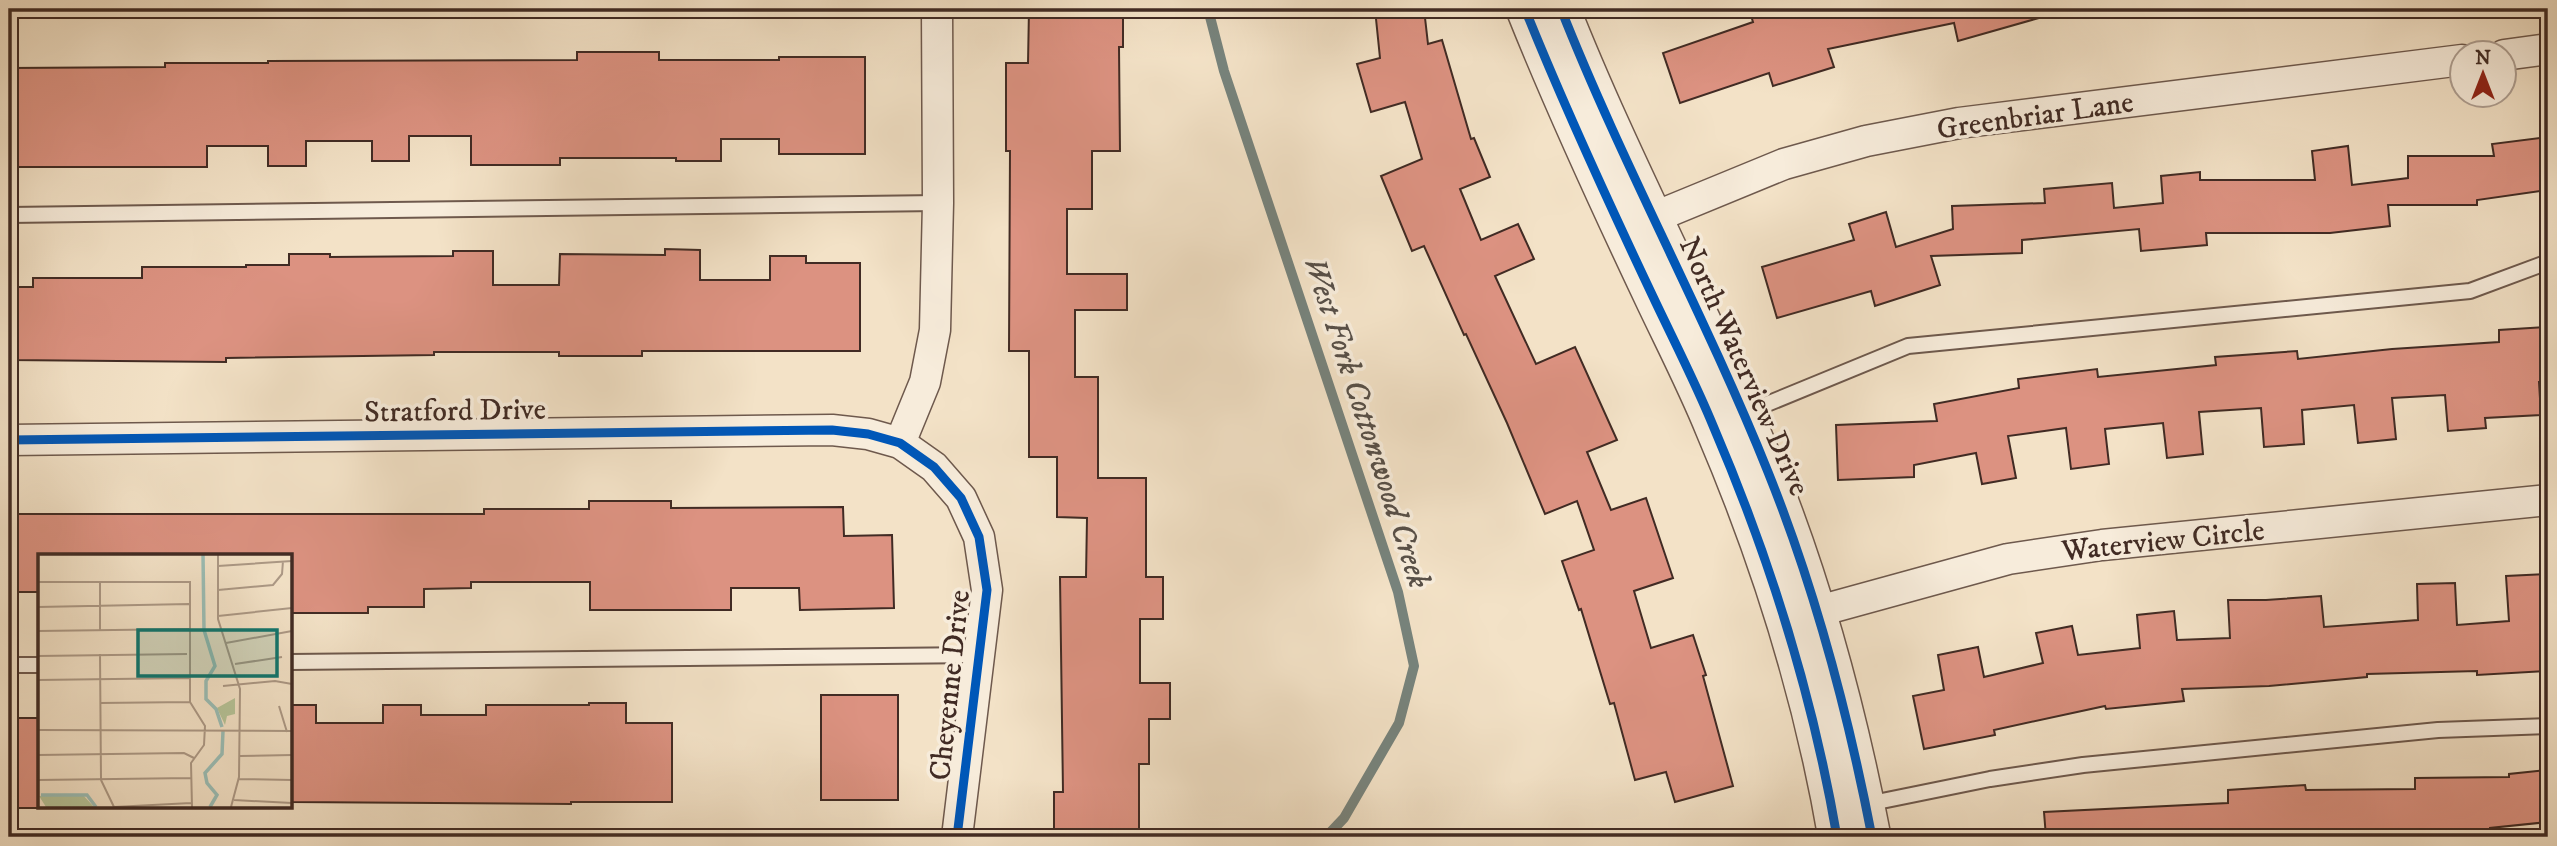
<svg xmlns="http://www.w3.org/2000/svg" width="2557" height="846" viewBox="0 0 2557 846" font-family="'IM FELL DW Pica',serif">
  <rect width="100%" height="100%" fill="#f3e2c7"/>
  <filter id="stains"><feTurbulence type="fractalNoise" baseFrequency=".00286" numOctaves="4"/><feColorMatrix values="0 0 0 0 .2 0 0 0 0 .09 0 0 0 0 .02 0 0 0 .5 -.17"/></filter>
  <radialGradient id="worn" r=".72"><stop offset=".6" stop-color="#630" stop-opacity="0"/><stop offset="1" stop-color="#630" stop-opacity=".3"/></radialGradient>
  <g fill="none" stroke-linecap="round" stroke-linejoin="round">
    <!-- stream -->
    <polyline stroke="#77837c" stroke-width="10" points="1208,9 1224,71 1398,592 1414,666 1399,723 1344,818 1326,837"/>
  </g>
  <!-- building -->
  <g fill="#dc9281" stroke="#412b24" stroke-width="2">
    <polygon points="1029,9 1123,9 1123,47 1119,47 1120,151 1092,151 1092,209 1067,209 1067,274 1127,274 1127,310 1075,310 1075,377 1098,377 1098,478 1146,478 1146,577 1163,577 1163,619 1140,619 1140,683 1170,683 1170,719 1149,719 1149,764 1139,764 1139,837 1054,837 1054,792 1063,792 1060,577 1086,577 1087,518 1057,517 1057,457 1029,457 1029,351 1009,351 1010,151 1006,151 1006,63 1028,63"/>
    <polygon points="1375,9 1424,9 1428,44 1442,40 1471,139 1474,138 1490,177 1460,189 1481,240 1518,224 1534,259 1495,276 1536,364 1575,347 1617,440 1587,452 1611,510 1646,498 1673,578 1634,591 1651,648 1693,635 1706,675 1703,676 1733,786 1675,802 1666,772 1635,780 1614,703 1610,704 1581,609 1579,610 1562,561 1594,550 1577,501 1545,514 1507,423 1466,334 1464,335 1424,246 1412,251 1381,176 1422,159 1405,102 1371,112 1357,64 1380,58"/>
    <polygon points="1749,9 2045,9 2046,16 1958,41 1954,23 1828,49 1834,67 1773,86 1769,73 1680,103 1663,53 1753,22"/>
    <polygon points="577,52 659,52 659,60 779,60 779,57 865,57 865,154 779,154 779,139 721,139 721,161 676,161 676,158 560,158 560,165 471,165 471,136 409,136 409,161 372,161 372,141 306,141 306,166 268,166 268,146 207,146 207,167 9,167 9,68 165,67 165,63 268,63 268,61 577,60"/>
    <polygon points="2548,137 2548,190 2477,200 2477,205 2388,205 2390,226 2330,233 2206,233 2207,245 2141,251 2139,229 2022,240 2022,253 1931,256 1940,285 1875,306 1871,291 1777,318 1762,267 1854,240 1849,224 1886,212 1896,247 1953,229 1952,206 2045,203 2044,189 2112,183 2114,208 2163,203 2161,176 2200,172 2200,180 2315,180 2312,151 2348,146 2352,185 2408,178 2408,156 2494,156 2492,144"/>
    <polygon points="665,249 700,250 700,280 770,280 770,256 806,256 806,263 860,263 860,351 642,351 642,356 559,356 559,352 434,352 434,355 226,358 226,362 9,360 9,287 33,287 33,278 142,278 142,267 246,267 246,265 289,265 289,254 330,254 330,257 453,256 453,251 493,251 493,285 559,285 560,254 665,255"/>
    <polygon points="2548,327 2548,382 2539,382 2541,415 2485,418 2486,428 2448,431 2445,395 2392,398 2396,439 2358,443 2354,405 2302,410 2304,444 2264,447 2261,408 2199,412 2203,454 2167,458 2163,423 2105,429 2109,464 2071,469 2066,428 2008,436 2016,478 1982,484 1976,453 1914,465 1914,477 1838,480 1836,425 1937,421 1934,404 2019,388 2018,379 2097,369 2098,377 2216,365 2215,357 2297,351 2298,359 2392,349 2499,342 2499,330"/>
    <polygon points="589,501 671,501 671,508 843,507 844,536 892,535 894,608 800,610 799,588 731,588 731,610 590,610 590,582 471,582 471,588 424,589 424,607 368,607 368,613 290,613 290,556 40,556 40,592 9,592 9,514 484,514 484,509 589,509"/>
    <polygon points="2548,574 2548,671 2477,675 2477,671 2367,674 2367,677 2269,686 2182,689 2184,701 2106,709 2105,706 1994,730 1995,735 1924,749 1913,696 1944,690 1938,655 1978,647 1984,677 2043,663 2036,633 2072,626 2078,655 2140,648 2137,615 2174,611 2177,640 2230,638 2228,600 2266,600 2321,596 2324,627 2418,620 2417,584 2455,583 2457,625 2509,621 2506,576"/>
    <rect x="821" y="695" width="77" height="105"/>
    <polygon points="589,703 626,703 626,723 672,723 672,802 571,802 571,804 290,802 290,705 316,705 316,723 383,723 383,705 421,705 421,715 486,715 486,705 589,705"/>
    <rect x="9" y="718" width="31" height="90"/>
    <polygon points="2548,770 2548,822 2490,828 2490,832 2391,834 2391,837 2046,837 2044,812 2228,803 2228,790 2305,785 2306,790 2415,789 2415,778 2509,777 2509,774"/>
  </g>
  <g fill="none" stroke-linecap="round" stroke-linejoin="round">
    <!-- service casing -->
    <g stroke="#6e594d" stroke-width="18">
      <g id="service">
        <polyline points="9,215 938,203"/>
        <polyline points="1745,413 1908,346 2470,291 2548,262"/>
        <polyline points="290,662 980,655"/>
        <polyline points="9,665 40,665"/>
        <polyline points="1867,804 1990,779 2083,765 2438,730 2548,726"/>
      </g>
    </g>
    <!-- minor casing -->
    <g stroke="#6e594d" stroke-width="33">
      <g id="minor">
        <polyline points="2504,55 2548,49"/>
        <polyline points="1633,226 1784,164 1866,141 1959,123 2462,60"/>
        <polyline points="9,440 832,430 868,434 900,443 934,467 961,498 979,537 987,590 957,837"/>
        <polyline points="900,443 925,382 935,330 938,203 937,9"/>
        <polyline points="1797,617 2008,559 2102,545 2548,500"/>
      </g>
    </g>
    <!-- tertiary casing -->
    <g stroke="#6e594d" stroke-width="40">
      <g id="tertiary">
        <path d="M1525,9C1565,109 1610,206 1656,303C1676,345 1697,386 1714,428C1770,559 1813,697 1837,837"/>
        <path d="M1561,9C1623,166 1705,315 1768,472C1815,589 1848,713 1872,837"/>
      </g>
    </g>
    <!-- service -->
    <use href="#service" stroke="#f7ecdb" stroke-width="14"/>
    <!-- minor -->
    <use href="#minor" stroke="#f7ecdb" stroke-width="30"/>
    <!-- tertiary -->
    <use href="#tertiary" stroke="#f7ecdb" stroke-width="37"/>
    <!-- cycleway casing -->
    <g stroke="#f7ecdb" stroke-width="13">
      <g id="cycleway">
        <path d="M1525,9C1565,109 1610,206 1656,303C1676,345 1697,386 1714,428C1770,559 1813,697 1837,837"/>
        <path d="M1561,9C1623,166 1705,315 1768,472C1815,589 1848,713 1872,837"/>
        <polyline points="9,440 832,430 868,434 900,443 934,467 961,498 979,537 987,590 957,837"/>
      </g>
    </g>
    <!-- cycleway -->
    <use href="#cycleway" stroke="#0057b8" stroke-width="9"/>
  </g>
  <g text-anchor="middle" stroke-width="7" stroke-linejoin="round" paint-order="stroke">
    <!-- street labels -->
    <g font-size="30" fill="#412b24" stroke="#f7ecdb">
      <text transform="translate(2035 115) rotate(-8)" y="10">Greenbriar Lane</text>
      <text transform="translate(1745 366) rotate(66)" y="10">North Waterview Drive</text>
      <text transform="translate(455 410) rotate(-1)" y="10">Stratford Drive</text>
      <text transform="translate(2163 540) rotate(-6)" y="10">Waterview Circle</text>
      <text transform="translate(949 685) rotate(-84)" y="10">Cheyenne Drive</text>
    </g>
    <!-- water labels -->
    <g font-size="32" font-style="italic" fill="#585048" stroke="#f7ecdb">
      <text transform="translate(1368 422) rotate(72)" y="11">West Fork Cottonwood Creek</text>
    </g>
  </g>
  <!-- overview -->
  <g transform="translate(38 554)">
    <rect width="254" height="254" fill="#f3e2c7"/>
    <path d="M197,144V160L189,162L187,171L179,154ZM44,240L56,253H8L1,242Z" fill="#b6c499"/>
    <path fill="none" stroke="#9bbeb6" stroke-width="3.5" d="M165,0L166,76L177,112L168,127V145L178,155L184,173M3,241H49L58,253M172,253L179,241L169,229L167,219L184,200L185,177"/>
    <path fill="none" stroke="#ac9986" stroke-width="2" d="M77,0H147M180,0V65L202,135L201,223L193,253M180,12L254,7M62,27V76M0,28H152V148L167,172L166,191L153,209L154,253M180,36L235,31L244,20L245,7M0,53L151,50M180,62L254,54M0,77L151,75M188,89L254,77M62,100L63,226L76,253M0,102L149,100M197,110L244,103M0,126L152,124M185,132L237,127L254,130M62,149L152,148M241,152L249,178M0,176L254,177M0,201L146,199L156,204M202,202L254,201M201,225L254,226M0,226L153,224M196,246L254,249M76,253L153,249"/>
    <path fill="#0f766e" fill-opacity="0.15" stroke="#0f766e" stroke-width="3.5" d="M100,76H239V122H100Z"/>
    <rect width="254" height="254" fill="none" stroke="#412b24" stroke-width="3.5"/>
  </g>
  <!-- margin -->
  <rect width="2557" height="846" fill="none" stroke="#f3e2c7" stroke-width="35"/>
  <rect x="10" y="10" width="2536" height="825" fill="none" stroke="#412b24" stroke-width="3.5"/>
  <rect x="18" y="18" width="2522" height="811" fill="none" stroke="#412b24" stroke-width="2"/>
  <!-- north arrow -->
  <g transform="translate(2483 74)"><circle r="33" fill="#f7ecdb" stroke="#ae9f92" stroke-width="2"/>
  <path d="M0-5L12 26L0 18L-12 26Z" fill="#8f2418"/>
  <text y="-10" font-size="19" font-weight="bold" text-anchor="middle" fill="#412b24">N</text>
  </g>
  <rect width="100%" height="100%" filter="url(#stains)"/>
  <rect width="100%" height="100%" fill="url(#worn)"/>
</svg>
